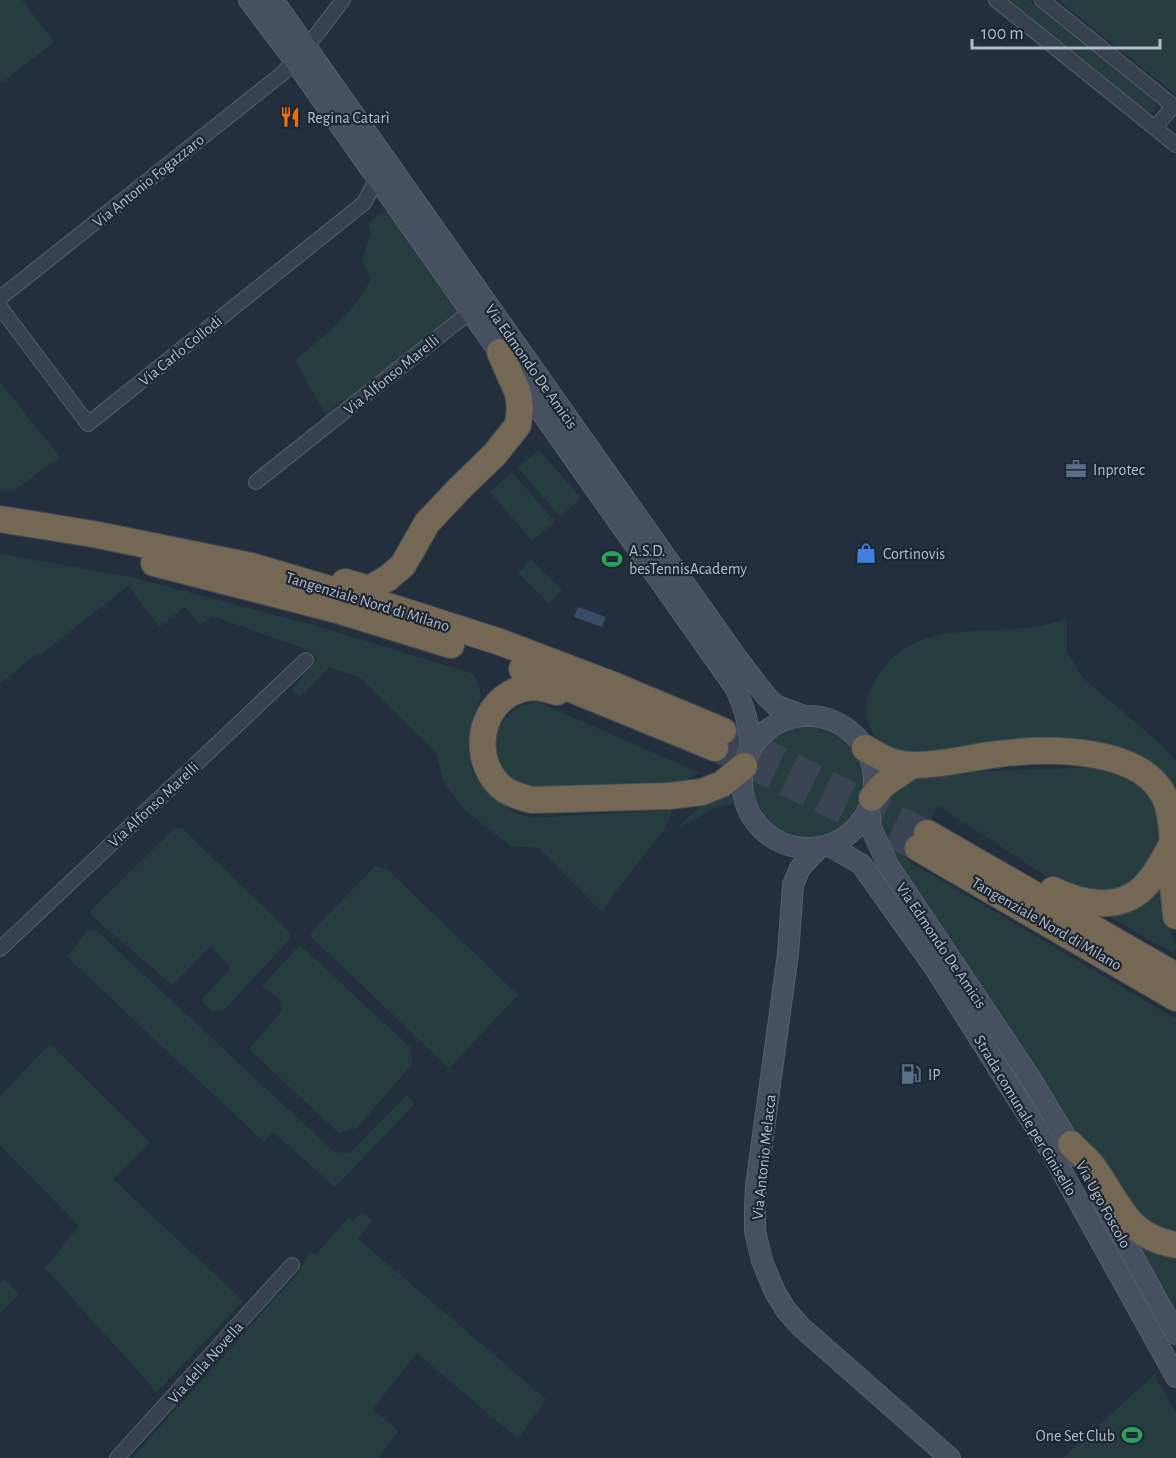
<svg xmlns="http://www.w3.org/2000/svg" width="1176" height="1458" viewBox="0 0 1176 1458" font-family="'Alegreya Sans',sans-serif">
  <rect width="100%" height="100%" fill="#242f3e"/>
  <!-- green -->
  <g fill="#263c3f">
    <polygon points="0,0 22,0 54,42 0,84"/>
    <polygon points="1006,0 1029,0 1154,101 1156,107 1152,113 1144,112"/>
    <polygon points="1058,0 1176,0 1176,95"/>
    <path d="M387,210L457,310V316L348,405L343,400L334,407L338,413L328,419L295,360C325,336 353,314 371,279L362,259L371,234L368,223Z"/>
    <polygon points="0,382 60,457 13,491 0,490"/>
    <polygon points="539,450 581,498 560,517 518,468"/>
    <polygon points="512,472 555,521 532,541 490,492"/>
    <polygon points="0,554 131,577 320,627 474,674 478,683 481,694 468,746 470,766 479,784 512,812 531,818 670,810 672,814 664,830 609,900 602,912 539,848 511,846 463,809 443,780 436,752 361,678 329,667 299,698 292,690 318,658 308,650 213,616 200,625 185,607 159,627 128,586 40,655 38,653 0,683"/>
    <polygon points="531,560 562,590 549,603 518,573"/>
    <path d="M1067,618V652L1083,678L1164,747L1176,761V799L1154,766L1138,753L1084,742L902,754L884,751C868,729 859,709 873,684C917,605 1001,646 1067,618Z"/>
    <polygon points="537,702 700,773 674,786 538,791 507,782 493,751 495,735 505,718 519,706"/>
    <circle cx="808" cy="782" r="60"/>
    <path d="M1101,767C1123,773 1149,785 1158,809C1174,856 1128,897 1083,893C1066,891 1037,870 1023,861C994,842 966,824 938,806L907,860L1176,1019V1236L1155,1232L1118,1196L919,899L883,836L879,814L889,791L912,774Z"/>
    <path d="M729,791L733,804L714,808L679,828C696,807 705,802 729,791Z"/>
    <polygon points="175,828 182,828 290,933 289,940 223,1011 211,1011 201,1000 231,968 210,946 172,985 91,915 91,910"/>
    <polygon points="375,866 387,869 518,995 449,1068 311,937 311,933"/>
    <path d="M1163,876C1166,894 1166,930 1176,945L1175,954L1105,914Z"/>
    <polygon points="88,930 97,931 334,1152 350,1153 407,1095 415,1104 335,1187 273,1132 264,1142 67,957"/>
    <polygon points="300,945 411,1048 412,1064 357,1128 339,1133 249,1049 282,1011 279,999 262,986"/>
    <polygon points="50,1044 150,1142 113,1179 243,1301 157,1392 45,1268 79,1226 0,1145 0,1096"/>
    <polygon points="362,1212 372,1221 358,1239 546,1399 518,1439 417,1353 372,1410 399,1431 378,1458 132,1458 300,1271 310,1251 315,1255 349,1217 353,1221"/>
    <polygon points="1140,1248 1176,1258 1176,1312"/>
    <polygon points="4,1279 19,1294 0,1313 0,1283"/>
    <polygon points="1154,1375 1176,1412 1176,1458 1063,1458"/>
  </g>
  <!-- water -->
  <polygon fill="#394c67" points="578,607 606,617 602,627 574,617"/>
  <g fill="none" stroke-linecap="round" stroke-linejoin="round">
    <!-- highway-tunnel -->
    <g stroke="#3a4453" stroke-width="26" stroke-dasharray="26 13" stroke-linecap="butt">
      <polyline points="723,731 927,833"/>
      <polyline points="715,748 918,848"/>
    </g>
    <!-- street casing -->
    <g stroke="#565f6c" stroke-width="16">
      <g id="street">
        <polyline points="996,0 1176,145"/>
        <polyline points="1042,0 1176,108"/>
        <polyline points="1155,128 1173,106"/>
        <polyline points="0,298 283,73 307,47 343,0"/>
        <polyline points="0,307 88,424 364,203 377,178"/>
        <polyline points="256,482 471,311"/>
        <polyline points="0,949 306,660"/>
        <polyline points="117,1458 292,1265"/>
      </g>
    </g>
    <!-- secondary casing -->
    <g stroke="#565f6c" stroke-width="22">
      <g id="secondary">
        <path d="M249,0L294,60L736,689C745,710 750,727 751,750"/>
        <polyline points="273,0 737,658 766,696 775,705 804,716"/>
        <circle cx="808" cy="782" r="66"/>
        <polyline points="869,809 871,828 888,865 1029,1076 1078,1157"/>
        <polyline points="828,845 861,864 935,968 1050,1150 1176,1377"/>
        <polyline points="820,847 800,868 793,885 788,954 756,1186 755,1208 755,1231 762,1261 775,1292 786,1310 801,1327 950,1458"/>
        <polyline points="1101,1198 1176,1334"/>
      </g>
    </g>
    <!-- highway casing -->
    <g stroke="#434c59" stroke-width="28">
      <g id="highway">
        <polyline points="0,519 93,534 251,566 397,609 500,642 613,685 723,731"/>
        <polyline points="154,563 341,611 451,645"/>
        <polyline points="345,582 369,589 388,578 403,565 427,523 458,490 495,454 518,425 520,409 518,393 500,352"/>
        <polyline points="522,669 715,748"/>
        <path d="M557,692C550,690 541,687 534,687C485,689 466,751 499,785C508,794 521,797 532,800L669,796L702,792L722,784L744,766"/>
        <path d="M865,748C880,757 894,765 912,765C939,766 971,757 998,754C1046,748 1147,745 1167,803C1175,829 1172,857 1173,885C1174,895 1175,906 1176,916"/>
        <polyline points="872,798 883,785 912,765"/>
        <polyline points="927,833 1176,976"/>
        <polyline points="918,848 1176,998"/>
        <path d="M1053,890C1082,904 1119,912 1144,887C1156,875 1164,859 1172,844"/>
        <path d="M1071,1144C1077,1151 1085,1157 1091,1164C1119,1201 1124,1236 1176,1245"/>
      </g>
    </g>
    <!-- street -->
    <use href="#street" stroke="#38414e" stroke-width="14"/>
    <!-- secondary -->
    <use href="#secondary" stroke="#465061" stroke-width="20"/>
    <!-- highway -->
    <use href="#highway" stroke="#746855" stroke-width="26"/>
  </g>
  <!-- icons -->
  <defs>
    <g id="restaurant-bare" transform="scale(1.62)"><path d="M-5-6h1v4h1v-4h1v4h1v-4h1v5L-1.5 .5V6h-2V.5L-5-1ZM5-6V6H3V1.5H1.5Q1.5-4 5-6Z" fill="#e8710a" stroke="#1d2633" stroke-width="2.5" paint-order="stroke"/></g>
    <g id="office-bare" transform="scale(1.62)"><path d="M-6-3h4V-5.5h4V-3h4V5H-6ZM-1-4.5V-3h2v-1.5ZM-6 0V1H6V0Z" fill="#5c6f8a" stroke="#1d2633" stroke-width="2.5" paint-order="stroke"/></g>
    <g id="shop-bare" transform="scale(1.62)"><path d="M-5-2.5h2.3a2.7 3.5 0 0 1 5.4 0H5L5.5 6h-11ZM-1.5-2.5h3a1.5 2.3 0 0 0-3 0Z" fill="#3f7fe0" stroke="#1d2633" stroke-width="2.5" paint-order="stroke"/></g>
    <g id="stadium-bare" transform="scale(1.62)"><path d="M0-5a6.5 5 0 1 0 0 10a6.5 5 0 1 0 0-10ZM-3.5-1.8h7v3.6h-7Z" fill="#2e9e5b" stroke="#1d2633" stroke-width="2.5" paint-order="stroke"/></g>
    <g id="fuel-bare" transform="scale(1.62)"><path d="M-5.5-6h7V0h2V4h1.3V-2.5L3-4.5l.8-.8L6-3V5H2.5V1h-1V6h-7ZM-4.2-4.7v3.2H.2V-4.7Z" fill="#5c6f8a" stroke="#1d2633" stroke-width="2.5" paint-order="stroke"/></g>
  </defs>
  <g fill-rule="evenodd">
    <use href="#restaurant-bare" x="290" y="117"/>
    <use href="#office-bare" x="1076" y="469"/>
    <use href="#shop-bare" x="866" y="553"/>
    <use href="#stadium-bare" x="612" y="559"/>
    <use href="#fuel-bare" x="911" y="1074"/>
    <use href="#stadium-bare" x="1132" y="1435"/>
  </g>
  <g text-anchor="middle" stroke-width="4.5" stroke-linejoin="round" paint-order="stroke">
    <!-- poi labels -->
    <g font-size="16" fill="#b4bcc9" stroke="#1d2633" text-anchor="start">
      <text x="307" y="123">Regina Catarì</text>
      <text x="1093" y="475">Inprotec</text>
      <text x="629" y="556">A.S.D.<tspan x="629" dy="18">besTennisAcademy</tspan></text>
      <text x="883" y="559">Cortinovis</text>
      <text x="928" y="1080">IP</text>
      <text x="1115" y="1441" text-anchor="end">One Set Club</text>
    </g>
    <!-- street labels -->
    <g font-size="16" fill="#b4bcc9" stroke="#1d2633">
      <text transform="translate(148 180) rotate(-39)" y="6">Via Antonio Fogazzaro</text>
      <text transform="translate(180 350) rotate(-39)" y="6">Via Carlo Collodi</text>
      <text transform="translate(532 366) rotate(55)" y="6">Via Edmondo De Amicis</text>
      <text transform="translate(391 374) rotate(-39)" y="6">Via Alfonso Marelli</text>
      <text transform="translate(368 601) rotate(17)" y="6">Tangenziale Nord di Milano</text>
      <text transform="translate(153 804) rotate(-43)" y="6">Via Alfonso Marelli</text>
      <text transform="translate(1047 923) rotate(30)" y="6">Tangenziale Nord di Milano</text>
      <text transform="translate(942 945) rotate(56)" y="6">Via Edmondo De Amicis</text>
      <text transform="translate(1026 1115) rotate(59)" y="6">Strada comunale per Cinisello</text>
      <text transform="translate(763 1157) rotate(-84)" y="6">Via Antonio Melacca</text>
      <text transform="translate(1104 1204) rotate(61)" y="6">Via Ugo Foscolo</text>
      <text transform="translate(205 1362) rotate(-48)" y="6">Via della Novella</text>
    </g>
  </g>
  <!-- scale -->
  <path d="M972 39v9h188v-9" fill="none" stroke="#b4bcc9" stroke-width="3"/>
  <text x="981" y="39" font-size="18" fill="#b4bcc9" stroke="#1d2633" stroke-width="4.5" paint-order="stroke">100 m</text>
</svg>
